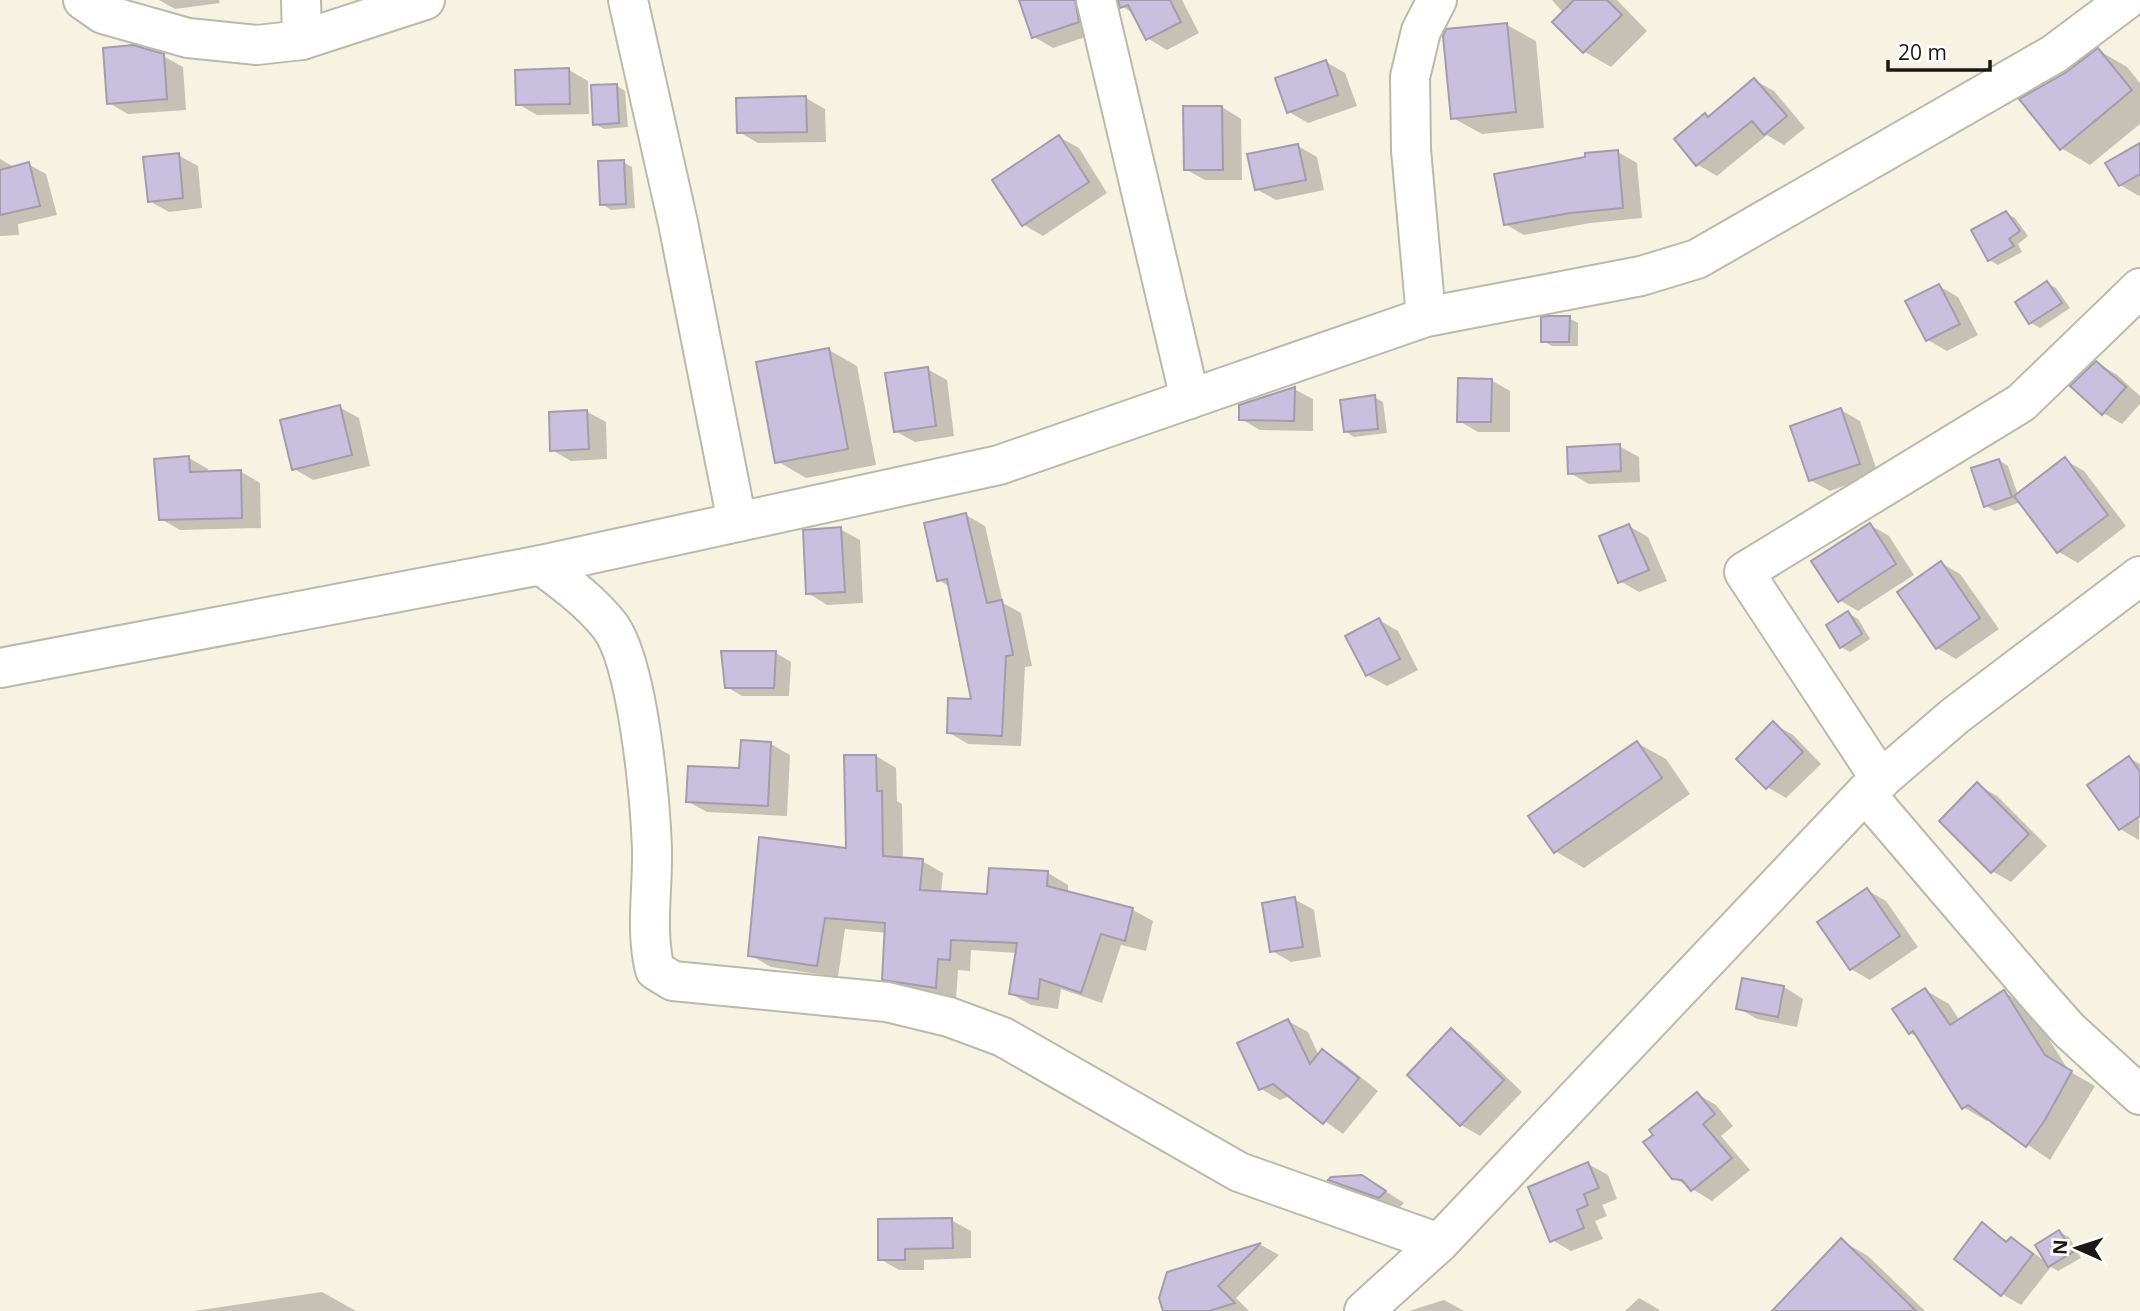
<svg xmlns="http://www.w3.org/2000/svg" width="2140" height="1311" viewBox="0 0 2140 1311" font-family="'Open Sans',sans-serif">
  <rect width="100%" height="100%" fill="#f7f3e3"/>
  <!-- shadow -->
  <g fill="#0003">
    <polygon points="159,0 219,0 220,3 175,9"/>
    <polygon points="1021,0 1097,0 1097,33 1053,48 1034,37"/>
    <polygon points="1120,0 1182,0 1199,33 1167,50 1147,38 1134,14 1122,6"/>
    <polygon points="1552,0 1617,0 1647,31 1611,67 1585,52 1553,20 1568,18"/>
    <polygon points="1507,25 1536,41 1544,128 1482,134 1453,118"/>
    <polygon points="2098,50 2127,67 2140,83 2140,124 2090,165 2061,148 2066,74"/>
    <polygon points="163,56 183,67 186,110 128,114 109,103"/>
    <polygon points="1326,62 1345,73 1357,106 1308,123 1289,112"/>
    <polygon points="569,70 588,81 589,114 537,115 518,104"/>
    <polygon points="1754,80 1774,91 1805,128 1784,145 1767,135 1717,176 1698,165 1676,139 1709,118"/>
    <polygon points="616,85 625,91 628,127 604,129 595,124"/>
    <polygon points="806,98 825,109 826,142 758,143 739,132"/>
    <polygon points="1222,107 1241,119 1242,180 1205,180 1185,169"/>
    <polygon points="1059,137 1079,148 1107,193 1043,236 1024,225"/>
    <polygon points="2140,145 2140,195 2139,196 2120,185"/>
    <polygon points="1298,146 1317,157 1324,190 1276,200 1256,189"/>
    <polygon points="1618,152 1637,163 1642,218 1590,223 1524,235 1505,224"/>
    <polygon points="178,155 198,166 202,208 169,212 149,201"/>
    <polygon points="0,159 14,167 28,164 46,174 57,215 18,224 19,235 0,236"/>
    <polygon points="623,162 632,167 635,208 611,210 602,204"/>
    <polygon points="2006,213 2015,218 2028,236 2018,244 2022,252 1998,265 1989,260"/>
    <polygon points="2047,283 2056,288 2070,308 2040,328 2031,323"/>
    <polygon points="1939,286 1958,297 1978,335 1947,351 1928,340"/>
    <polygon points="1569,318 1578,323 1578,346 1552,346 1543,341"/>
    <polygon points="829,350 857,366 876,465 806,478 777,461"/>
    <polygon points="2096,363 2116,374 2140,396 2140,404 2122,424 2103,413"/>
    <polygon points="927,369 947,380 954,436 915,442 895,431"/>
    <polygon points="1491,380 1510,391 1510,432 1478,432 1459,421"/>
    <polygon points="1294,389 1313,399 1313,431 1260,430 1241,419"/>
    <polygon points="1374,397 1383,402 1387,433 1354,437 1345,431"/>
    <polygon points="339,407 359,418 370,466 313,480 294,469"/>
    <polygon points="1841,410 1860,421 1878,474 1830,491 1810,480"/>
    <polygon points="586,411 606,422 607,459 571,461 552,450"/>
    <polygon points="1619,446 1639,457 1640,482 1589,484 1570,473"/>
    <polygon points="189,458 208,469 208,473 240,471 260,483 261,528 180,530 161,519"/>
    <polygon points="1999,460 2008,466 2018,495 2065,460 2084,471 2126,526 2078,563 2059,552 2021,502 1995,511 1985,505"/>
    <polygon points="966,515 985,526 1003,603 1021,613 1032,666 1025,667 1021,746 968,744 948,732 973,701 950,587 939,580"/>
    <polygon points="1870,525 1889,536 1914,575 1858,611 1839,600"/>
    <polygon points="1629,526 1648,537 1667,581 1639,592 1620,581"/>
    <polygon points="840,529 860,540 863,603 827,605 808,593"/>
    <polygon points="1941,563 1960,574 1999,629 1956,659 1937,648"/>
    <polygon points="1848,613 1858,619 1870,639 1850,652 1841,647"/>
    <polygon points="1379,620 1398,631 1418,670 1387,686 1367,675"/>
    <polygon points="776,653 791,662 789,696 742,696 727,687"/>
    <polygon points="1774,724 1793,735 1821,764 1786,798 1767,787"/>
    <polygon points="1637,743 1666,759 1690,794 1584,868 1555,851"/>
    <polygon points="771,744 790,755 787,816 707,812 687,801 741,770"/>
    <polygon points="876,756 896,768 897,801 902,804 903,859 922,861 943,873 941,893 989,896 1048,873 1068,885 1068,893 1133,910 1153,921 1146,951 1121,945 1102,1003 1061,989 1058,1009 1031,1005 1011,994 1017,953 971,950 970,971 958,970 956,999 905,991 884,979 887,933 845,929 838,977 771,967 750,955 848,850"/>
    <polygon points="2129,758 2140,764 2139,840 2120,829"/>
    <polygon points="1978,785 1997,796 2047,846 2011,882 1992,871"/>
    <polygon points="1867,890 1886,901 1918,947 1870,980 1851,969"/>
    <polygon points="1294,899 1314,910 1321,957 1291,962 1272,951"/>
    <polygon points="1784,987 1803,999 1797,1027 1757,1019 1738,1008"/>
    <polygon points="1925,990 1949,1004 1960,1021 2004,992 2028,1006 2069,1071 2095,1086 2050,1160 1990,1119 1987,1121 1963,1107 1919,1038 1910,1033"/>
    <polygon points="1288,1021 1308,1032 1319,1056 1323,1051 1342,1062 1378,1091 1343,1134 1290,1096 1280,1100 1261,1089 1240,1044"/>
    <polygon points="1451,1031 1470,1042 1522,1092 1480,1136 1461,1125"/>
    <polygon points="1697,1094 1716,1105 1733,1126 1721,1136 1750,1170 1712,1201 1674,1178"/>
    <polygon points="1588,1164 1608,1175 1617,1199 1602,1205 1607,1216 1595,1221 1603,1239 1571,1251 1552,1240"/>
    <polygon points="1331,1180 1382,1189 1404,1203 1399,1208 1349,1191"/>
    <polygon points="951,1220 971,1231 971,1258 924,1260 924,1270 899,1270 880,1259"/>
    <polygon points="1983,1225 2009,1242 2011,1239 2030,1250 2047,1263 2059,1232 2069,1237 2081,1258 2058,1271 2051,1267 2021,1305 2002,1294"/>
    <polygon points="1842,1241 1868,1256 1925,1311 1781,1311"/>
    <polygon points="1261,1245 1279,1255 1236,1298 1249,1311 1165,1311 1168,1274"/>
    <polygon points="322,1292 356,1311 194,1311"/>
    <polygon points="1639,1298 1658,1309 1660,1311 1625,1311"/>
    <polygon points="1444,1300 1464,1311 1409,1311"/>
  </g>
  <!-- building -->
  <g fill="#c8c0de" stroke="#a19dac" stroke-width="2">
    <polygon points="1019,0 1075,0 1079,22 1032,38"/>
    <polygon points="1118,0 1170,0 1181,22 1146,40 1128,5 1120,8"/>
    <polygon points="1574,0 1607,0 1622,15 1583,53 1552,22"/>
    <polygon points="1507,23 1516,112 1451,119 1443,36 1446,29"/>
    <polygon points="133,45 164,54 167,99 107,104 103,48"/>
    <polygon points="2098,48 2132,90 2060,150 2019,99 2065,73"/>
    <polygon points="1326,60 1338,95 1287,113 1275,78"/>
    <polygon points="569,68 570,104 516,105 515,70"/>
    <polygon points="1754,78 1787,116 1764,135 1752,121 1696,166 1674,139 1705,113 1708,117"/>
    <polygon points="617,84 619,123 593,125 591,85"/>
    <polygon points="806,96 807,132 737,133 736,98"/>
    <polygon points="1183,106 1222,106 1223,170 1184,170"/>
    <polygon points="1059,135 1089,182 1022,226 992,180"/>
    <polygon points="2140,143 2140,174 2119,186 2105,163"/>
    <polygon points="1298,144 1306,180 1255,190 1247,154"/>
    <polygon points="1618,150 1623,208 1570,213 1504,225 1494,174 1585,157 1585,153"/>
    <polygon points="179,153 183,198 148,202 143,157"/>
    <polygon points="624,160 626,204 600,205 598,161"/>
    <polygon points="29,162 40,206 0,215 0,170"/>
    <polygon points="2006,211 2020,231 2009,239 2014,246 1988,261 1971,230"/>
    <polygon points="2047,281 2062,303 2029,324 2015,302"/>
    <polygon points="1939,284 1960,324 1926,341 1905,301"/>
    <polygon points="1547,316 1570,316 1569,342 1541,342 1541,317"/>
    <polygon points="829,348 848,449 775,463 756,362"/>
    <polygon points="2096,361 2126,387 2102,415 2070,386"/>
    <polygon points="928,367 936,426 894,432 885,373"/>
    <polygon points="1458,378 1492,379 1491,422 1457,422"/>
    <polygon points="1295,387 1294,421 1239,420 1239,405"/>
    <polygon points="1375,395 1378,429 1344,432 1340,400"/>
    <polygon points="340,405 352,455 292,470 280,420"/>
    <polygon points="1841,408 1860,464 1809,481 1790,426"/>
    <polygon points="587,410 589,449 550,451 549,412"/>
    <polygon points="1620,444 1621,471 1568,474 1567,447"/>
    <polygon points="189,456 190,472 241,470 242,518 159,520 154,459"/>
    <polygon points="2065,457 2108,515 2057,553 2014,496"/>
    <polygon points="1999,459 2012,497 1984,507 1971,468"/>
    <polygon points="966,513 987,603 1002,600 1013,655 1006,656 1002,736 947,733 948,698 971,699 947,579 937,581 924,523"/>
    <polygon points="1870,523 1896,564 1838,602 1811,561"/>
    <polygon points="1629,524 1649,570 1618,583 1599,536"/>
    <polygon points="841,527 845,592 806,594 803,530"/>
    <polygon points="1941,561 1980,618 1936,649 1897,592"/>
    <polygon points="1848,611 1862,634 1840,648 1826,625"/>
    <polygon points="1379,618 1400,659 1366,676 1345,636"/>
    <polygon points="721,651 776,651 774,688 725,688"/>
    <polygon points="1773,721 1803,752 1766,789 1736,759"/>
    <polygon points="741,740 771,742 768,806 686,802 688,766 739,768"/>
    <polygon points="1637,741 1662,778 1554,853 1528,816"/>
    <polygon points="844,755 876,755 877,791 882,791 883,856 923,859 920,890 987,894 989,868 1048,871 1047,886 1133,908 1125,941 1101,934 1081,993 1040,979 1038,999 1009,994 1017,943 951,940 950,960 938,959 936,988 882,980 885,923 825,918 817,966 748,956 759,837 846,848"/>
    <polygon points="2129,756 2140,772 2140,816 2119,830 2087,785"/>
    <polygon points="1977,782 2029,834 1991,873 1939,821"/>
    <polygon points="1867,888 1900,936 1850,970 1817,922"/>
    <polygon points="1295,897 1303,947 1270,952 1262,903"/>
    <polygon points="1742,978 1784,986 1778,1017 1736,1009"/>
    <polygon points="1925,988 1950,1025 2004,990 2045,1055 2072,1071 2045,1120 2026,1147 1968,1105 1962,1109 1913,1031 1909,1034 1892,1009"/>
    <polygon points="1288,1019 1310,1064 1322,1049 1359,1078 1323,1124 1273,1084 1259,1090 1237,1043"/>
    <polygon points="1451,1028 1504,1080 1460,1126 1407,1075"/>
    <polygon points="1697,1092 1715,1114 1703,1124 1732,1158 1691,1191 1682,1180 1672,1179 1643,1142 1653,1135 1649,1130"/>
    <polygon points="1588,1162 1599,1188 1584,1194 1588,1205 1577,1210 1584,1228 1550,1242 1528,1187"/>
    <polygon points="1362,1175 1386,1191 1379,1198 1328,1180 1331,1177"/>
    <polygon points="952,1218 953,1248 905,1249 905,1260 878,1260 878,1219"/>
    <polygon points="1982,1222 2006,1242 2011,1237 2033,1254 2001,1296 1954,1259"/>
    <polygon points="2059,1230 2073,1252 2048,1267 2035,1245"/>
    <polygon points="1841,1238 1916,1311 1772,1311"/>
    <polygon points="1261,1243 1218,1286 1235,1303 1209,1311 1163,1311 1159,1298 1167,1272"/>
  </g>
  <g fill="none" stroke-linecap="round" stroke-linejoin="round">
    <!-- street casing -->
    <g stroke="#bdb9aa" stroke-width="42">
      <g id="street">
        <polyline points="83,0 103,14 188,38 257,45 302,40 425,0"/>
        <polyline points="301,0 302,40"/>
        <polyline points="628,0 678,223 737,522"/>
        <polyline points="1096,0 1190,399"/>
        <polyline points="1426,317 1411,150 1410,77 1421,31 1437,0"/>
        <path d="M541,565C565,583 590,601 609,625C638,661 650,799 652,848C653,889 645,930 655,970L673,981L887,1002L949,1017L1003,1037L1239,1172L1439,1243"/>
        <polyline points="0,668 541,565 999,465 1426,317 1641,276 1697,259 2054,54 2126,0"/>
        <polyline points="1881,780 1744,572 2021,403 2140,288"/>
        <polyline points="1865,793 2037,994 2069,1030 2140,1095"/>
        <polyline points="1364,1311 1439,1243 1865,793 1956,715 2140,576"/>
      </g>
    </g>
    <!-- street -->
    <use href="#street" stroke="#fff" stroke-width="38"/>
  </g>
  <!-- north arrow -->
  <g transform="translate(2077 1248) rotate(273)" stroke="#ffffff" stroke-width="5" paint-order="stroke">
  <path d="M0-5L12 26L0 18L-12 26Z" fill="#1b1914"/>
  <text y="-10" font-size="19" font-weight="bold" text-anchor="middle" fill="#1b1914">N</text>
  </g>
  <!-- scale -->
  <path d="M1888 60v10h102v-10" fill="none" stroke="#1b1914" stroke-width="3.5"/>
  <text x="1898" y="60" font-size="21" fill="#1b1914" stroke="#ffffff" stroke-width="5" paint-order="stroke">20 m</text>
</svg>
